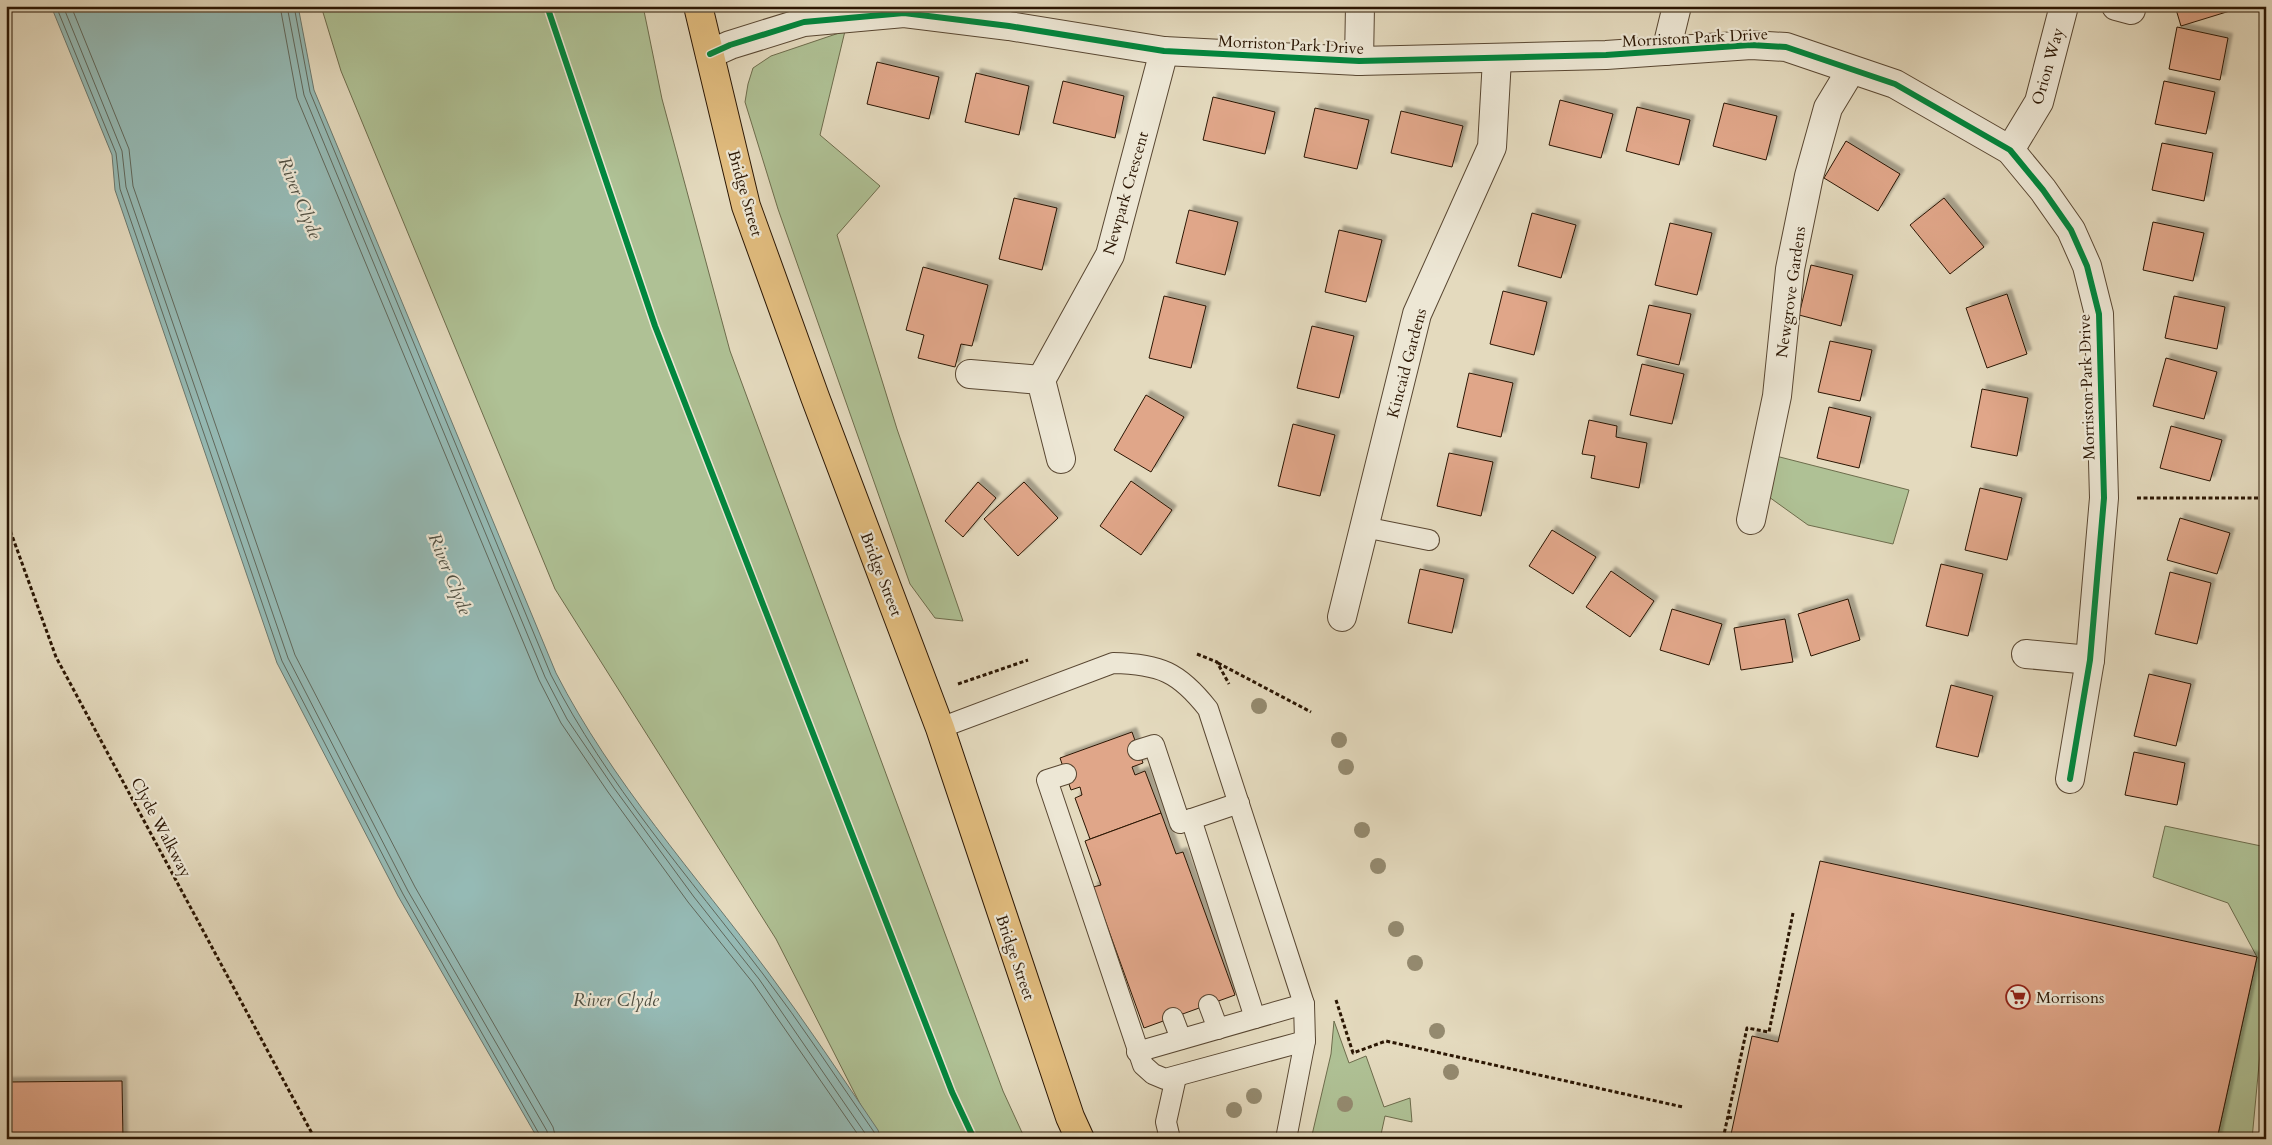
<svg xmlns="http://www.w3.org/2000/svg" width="2272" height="1145" viewBox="0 0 2272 1145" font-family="Cardo,serif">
  <defs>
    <filter id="shadow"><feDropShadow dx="4.5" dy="-4.5" stdDeviation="1" flood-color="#0004"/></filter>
  </defs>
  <rect width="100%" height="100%" fill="#e4dabe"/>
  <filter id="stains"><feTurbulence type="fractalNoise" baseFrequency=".004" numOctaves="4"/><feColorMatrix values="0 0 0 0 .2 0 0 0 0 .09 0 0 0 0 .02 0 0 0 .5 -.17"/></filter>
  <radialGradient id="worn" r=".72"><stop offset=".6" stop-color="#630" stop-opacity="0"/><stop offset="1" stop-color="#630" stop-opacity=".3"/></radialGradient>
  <!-- green -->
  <g fill="#afc195" stroke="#6d6c4c">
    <polygon points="321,6 643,6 662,99 730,351 1003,1091 1025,1139 878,1139 776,939 555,589 341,71"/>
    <polygon points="845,31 820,135 880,186 837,235 897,429 963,621 935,618 910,584 778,209 745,102 748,84 753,68 771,56"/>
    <polygon points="1768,454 1909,490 1893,544 1808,525 1769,497"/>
    <polygon points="2165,826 2266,847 2266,990 2252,1139 2217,1139 2257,957 2228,903 2153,877"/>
    <polygon points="1334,1021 1349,1063 1366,1056 1384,1107 1410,1098 1412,1122 1385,1116 1380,1139 1326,1139 1312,1135 1331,1054"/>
  </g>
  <!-- water -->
  <path fill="#95bab5" stroke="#6b786e" d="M51,6H298L314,90L556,673C612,782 695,874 768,972C806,1023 842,1077 878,1130L881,1139H538L398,896L277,663L115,190L112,155Z"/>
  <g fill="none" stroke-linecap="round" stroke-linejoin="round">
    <!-- shore -->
    <g stroke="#60685c" stroke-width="1">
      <polyline points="56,6 116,153 120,189 282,661 403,894 542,1139"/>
      <polyline points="63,6 122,151 126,187 288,658 408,891 547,1131 548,1139"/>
      <polyline points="71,6 129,149 133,186 295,655 415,887 553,1127 556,1139"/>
      <polyline points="280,6 297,98 539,680 561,723 608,792 688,902 753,983 861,1139"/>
      <polyline points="287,6 304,95 545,677 567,719 614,788 694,897 759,979 869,1139"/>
      <path d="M294,6L310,92L551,675C606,783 689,877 763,974C802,1025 837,1079 874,1132L876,1139"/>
    </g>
  </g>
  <!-- building -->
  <g fill="#e0a689" stroke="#2b1603" filter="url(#shadow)">
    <polygon points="2175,6 2246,6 2181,26"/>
    <polygon points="2177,27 2228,38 2220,80 2169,69"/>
    <polygon points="877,62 939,77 929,119 867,104"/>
    <polygon points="976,73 1029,86 1019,135 965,122"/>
    <polygon points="1063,81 1124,96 1115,138 1053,123"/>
    <polygon points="2164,81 2215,92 2206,134 2155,124"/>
    <polygon points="1213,97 1275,112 1265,154 1203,140"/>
    <polygon points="1560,100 1613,114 1601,158 1549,145"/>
    <polygon points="1724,103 1777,116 1766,160 1713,146"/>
    <polygon points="1637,107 1690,120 1679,165 1626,151"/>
    <polygon points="1315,108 1369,120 1357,169 1304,157"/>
    <polygon points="1401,111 1463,126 1452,167 1391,153"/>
    <polygon points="1846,141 1900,174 1878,211 1824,178"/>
    <polygon points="2162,143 2213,153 2204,201 2152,190"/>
    <polygon points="1014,198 1057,208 1042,270 999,259"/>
    <polygon points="1944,198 1984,247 1950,274 1910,225"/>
    <polygon points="1189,210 1238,222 1225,275 1176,263"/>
    <polygon points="1532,213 1576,225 1561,278 1518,266"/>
    <polygon points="2153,222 2204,233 2193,281 2143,270"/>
    <polygon points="1670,223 1712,233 1697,295 1655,285"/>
    <polygon points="1339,230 1382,240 1366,302 1325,292"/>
    <polygon points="1811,265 1853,275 1841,326 1799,315"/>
    <polygon points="923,267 988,285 972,346 961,344 955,367 918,358 924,335 906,330"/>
    <polygon points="1503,291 1547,302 1534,355 1490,344"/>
    <polygon points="2007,294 2027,354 1987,368 1966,308"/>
    <polygon points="1164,296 1206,306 1191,368 1149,358"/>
    <polygon points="2174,296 2225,307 2217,349 2165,338"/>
    <polygon points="1649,305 1691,314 1679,365 1637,355"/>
    <polygon points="1312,326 1354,336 1339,398 1297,388"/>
    <polygon points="1830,341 1872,350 1860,401 1818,392"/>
    <polygon points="2166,358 2217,372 2204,419 2153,406"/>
    <polygon points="1642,364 1684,374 1672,424 1630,415"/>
    <polygon points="1469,373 1513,383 1501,437 1457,427"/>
    <polygon points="1982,389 2028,398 2017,456 1971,447"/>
    <polygon points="1146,395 1184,417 1151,472 1114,450"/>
    <polygon points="1829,407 1871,417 1859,468 1817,458"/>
    <polygon points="1589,420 1617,426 1616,437 1647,443 1639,488 1591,478 1595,456 1582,454"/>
    <polygon points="1293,424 1335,435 1320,496 1278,486"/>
    <polygon points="2171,426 2222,440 2210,481 2160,468"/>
    <polygon points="1449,453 1493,462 1481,516 1437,506"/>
    <polygon points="1131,481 1172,510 1141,555 1100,526"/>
    <polygon points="978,482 996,498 963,537 945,521"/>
    <polygon points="1024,482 1058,518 1018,556 984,519"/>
    <polygon points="1980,488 2022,498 2007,560 1965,550"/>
    <polygon points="2180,518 2230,533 2217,574 2167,560"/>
    <polygon points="1552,530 1596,557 1573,594 1529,566"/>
    <polygon points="1941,564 1983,574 1968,636 1926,626"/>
    <polygon points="1420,569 1464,579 1452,633 1408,623"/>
    <polygon points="1611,571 1654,601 1630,637 1586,607"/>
    <polygon points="2170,572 2211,583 2197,644 2155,634"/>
    <polygon points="1848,599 1860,640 1811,656 1798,614"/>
    <polygon points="1672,609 1722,624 1709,665 1660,650"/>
    <polygon points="1785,619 1793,662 1741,670 1734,628"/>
    <polygon points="2149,674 2191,684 2176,746 2134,736"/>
    <polygon points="1951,685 1993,696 1978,757 1936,747"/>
    <polygon points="1132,732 1143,763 1132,767 1135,775 1145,771 1161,813 1090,839 1075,798 1082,795 1080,787 1071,790 1060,758"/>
    <polygon points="2134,752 2185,763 2177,805 2125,795"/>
    <polygon points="1161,813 1176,854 1183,852 1235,995 1144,1028 1093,887 1101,885 1085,841"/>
    <polygon points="1820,861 2257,957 2217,1139 1730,1139 1752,1036 1778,1042"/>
    <polygon points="122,1081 123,1139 6,1139 6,1082"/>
  </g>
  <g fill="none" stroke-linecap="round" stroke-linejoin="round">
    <!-- service casing -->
    <g stroke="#594732" stroke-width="22">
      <g id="service">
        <polyline points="1364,527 1429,540"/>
        <path d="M940,728L1113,663C1160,664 1179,672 1208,709L1304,1004L1305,1041L1286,1139"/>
        <polyline points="1138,750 1154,745 1180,823 1239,803"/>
        <polyline points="1066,774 1047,780 1143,1065 1153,1074 1165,1079 1305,1041"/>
        <polyline points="1191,819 1255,1018"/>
        <polyline points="1209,1005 1218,1029"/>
        <polyline points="1173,1018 1181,1039"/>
        <polyline points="1137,1052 1304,1004"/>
        <polyline points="1170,1139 1166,1122 1176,1077"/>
      </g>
    </g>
    <!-- minor casing -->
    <g stroke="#594732" stroke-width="30">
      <g id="minor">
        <polyline points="2116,6 2131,10"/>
        <polyline points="1666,51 1677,6"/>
        <polyline points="710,54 730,45 804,22 904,13 1009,26 1164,51 1359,61 1606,55 1751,45 1786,47 1895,84 2010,150 2043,190 2071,230 2087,266 2099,314 2104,498 2090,660 2070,779"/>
        <polyline points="1359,61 1360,6"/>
        <polyline points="2010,150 2039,102 2064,6"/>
        <polyline points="970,374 1041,380 1061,459"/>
        <polyline points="1041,380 1110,255 1164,51"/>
        <polyline points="1751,520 1777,396 1790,269 1809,176 1828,108 1851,70"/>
        <polyline points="1342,617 1417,314 1492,147 1497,59"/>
        <polyline points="2026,654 2090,660"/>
      </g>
    </g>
    <!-- primary casing -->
    <g stroke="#2b1603" stroke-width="30">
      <polyline id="primary" points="698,6 746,206 815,397 940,728 1070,1117 1080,1139"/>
    </g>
    <!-- path -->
    <g stroke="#2b1603" stroke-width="3" stroke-dasharray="4 2.5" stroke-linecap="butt">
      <polyline points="2137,498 2266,498"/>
      <polyline points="6,519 56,657 315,1139"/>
      <polyline points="1197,654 1217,662 1229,684"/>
      <polyline points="1218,663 1311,712"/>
      <polyline points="958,684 1028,660"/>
      <polyline points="1336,1000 1353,1053 1386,1041 1683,1107"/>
      <polyline points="1728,1117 1734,1118"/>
      <polyline points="1723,1139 1747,1028 1769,1032 1793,913"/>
    </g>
    <!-- service -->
    <use href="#service" stroke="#ede7d5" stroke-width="20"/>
    <!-- minor -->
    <use href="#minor" stroke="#ede7d5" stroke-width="28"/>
    <!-- primary -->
    <use href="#primary" stroke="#e2bd7f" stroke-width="28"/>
    <!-- cycleway casing -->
    <g stroke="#ede7d5" stroke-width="9">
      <g id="cycleway">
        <polyline points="547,6 655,326 952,1092 974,1139"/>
        <polyline points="710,54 730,45 804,22 904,13 1009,26 1164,51 1359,61 1606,55 1751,45 1786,47 1895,84 2010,150 2043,190 2071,230 2087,266 2099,314 2104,498 2090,660 2070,779"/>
      </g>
    </g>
    <!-- cycleway -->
    <use href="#cycleway" stroke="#00873e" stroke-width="6"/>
  </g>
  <!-- trees -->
  <g fill="#948a6f">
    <circle cx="1259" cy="706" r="8"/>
    <circle cx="1339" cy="740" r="8"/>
    <circle cx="1346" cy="767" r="8"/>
    <circle cx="1362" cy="830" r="8"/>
    <circle cx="1378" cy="866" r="8"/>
    <circle cx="1396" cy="929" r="8"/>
    <circle cx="1415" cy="963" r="8"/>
    <circle cx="1437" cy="1031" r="8"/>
    <circle cx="1451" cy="1072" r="8"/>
    <circle cx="1254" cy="1096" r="8"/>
    <circle cx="1345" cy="1104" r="8"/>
    <circle cx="1234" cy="1110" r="8"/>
  </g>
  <!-- icons -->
  <defs>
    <g id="supermarket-ring" transform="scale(1.25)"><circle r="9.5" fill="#ede7d5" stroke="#8f2418" stroke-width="1.5"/><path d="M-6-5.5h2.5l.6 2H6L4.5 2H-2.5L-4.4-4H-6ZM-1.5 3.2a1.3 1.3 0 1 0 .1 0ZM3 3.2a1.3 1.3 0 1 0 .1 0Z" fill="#8f2418"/></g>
  </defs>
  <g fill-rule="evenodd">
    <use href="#supermarket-ring" x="2018" y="997"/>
  </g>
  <g text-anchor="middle" stroke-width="4.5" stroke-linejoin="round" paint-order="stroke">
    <!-- street labels -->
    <g font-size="16" fill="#2b1603" stroke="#ede7d5">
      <text transform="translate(1695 37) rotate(-3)" y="6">Morriston Park Drive</text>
      <text transform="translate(1291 44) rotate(3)" y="6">Morriston Park Drive</text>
      <text transform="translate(2047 66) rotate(-74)" y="6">Orion Way</text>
      <text transform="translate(746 193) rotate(74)" y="6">Bridge Street</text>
      <text transform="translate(1125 193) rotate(-74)" y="6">Newpark Crescent</text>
      <text transform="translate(1790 292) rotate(-82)" y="6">Newgrove Gardens</text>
      <text transform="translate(1406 363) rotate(-75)" y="6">Kincaid Gardens</text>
      <text transform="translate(2086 387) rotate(-92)" y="6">Morriston Park Drive</text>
      <text transform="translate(882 574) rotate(69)" y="6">Bridge Street</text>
      <text transform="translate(162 827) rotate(62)" y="6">Clyde Walkway</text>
      <text transform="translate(1016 957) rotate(71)" y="6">Bridge Street</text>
    </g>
    <!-- poi labels -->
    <g font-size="16" fill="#2b1603" stroke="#ede7d5" text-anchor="start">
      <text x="2036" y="1003">Morrisons</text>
    </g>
    <!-- water labels -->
    <g font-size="18" font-style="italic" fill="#504f41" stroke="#ede7d5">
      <text transform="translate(300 198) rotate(68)" y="6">River Clyde</text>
      <text transform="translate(450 574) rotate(68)" y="6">River Clyde</text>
      <text x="616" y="1006">River Clyde</text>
    </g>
  </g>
  <!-- margin -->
  <rect width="2272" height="1145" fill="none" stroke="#e4dabe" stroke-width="25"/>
  <rect x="8" y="8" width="2257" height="1130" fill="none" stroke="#2b1603" stroke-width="2.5"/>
  <rect x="12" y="12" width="2247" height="1120" fill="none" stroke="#2b1603"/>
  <rect width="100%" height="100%" filter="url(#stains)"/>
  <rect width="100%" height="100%" fill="url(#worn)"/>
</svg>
